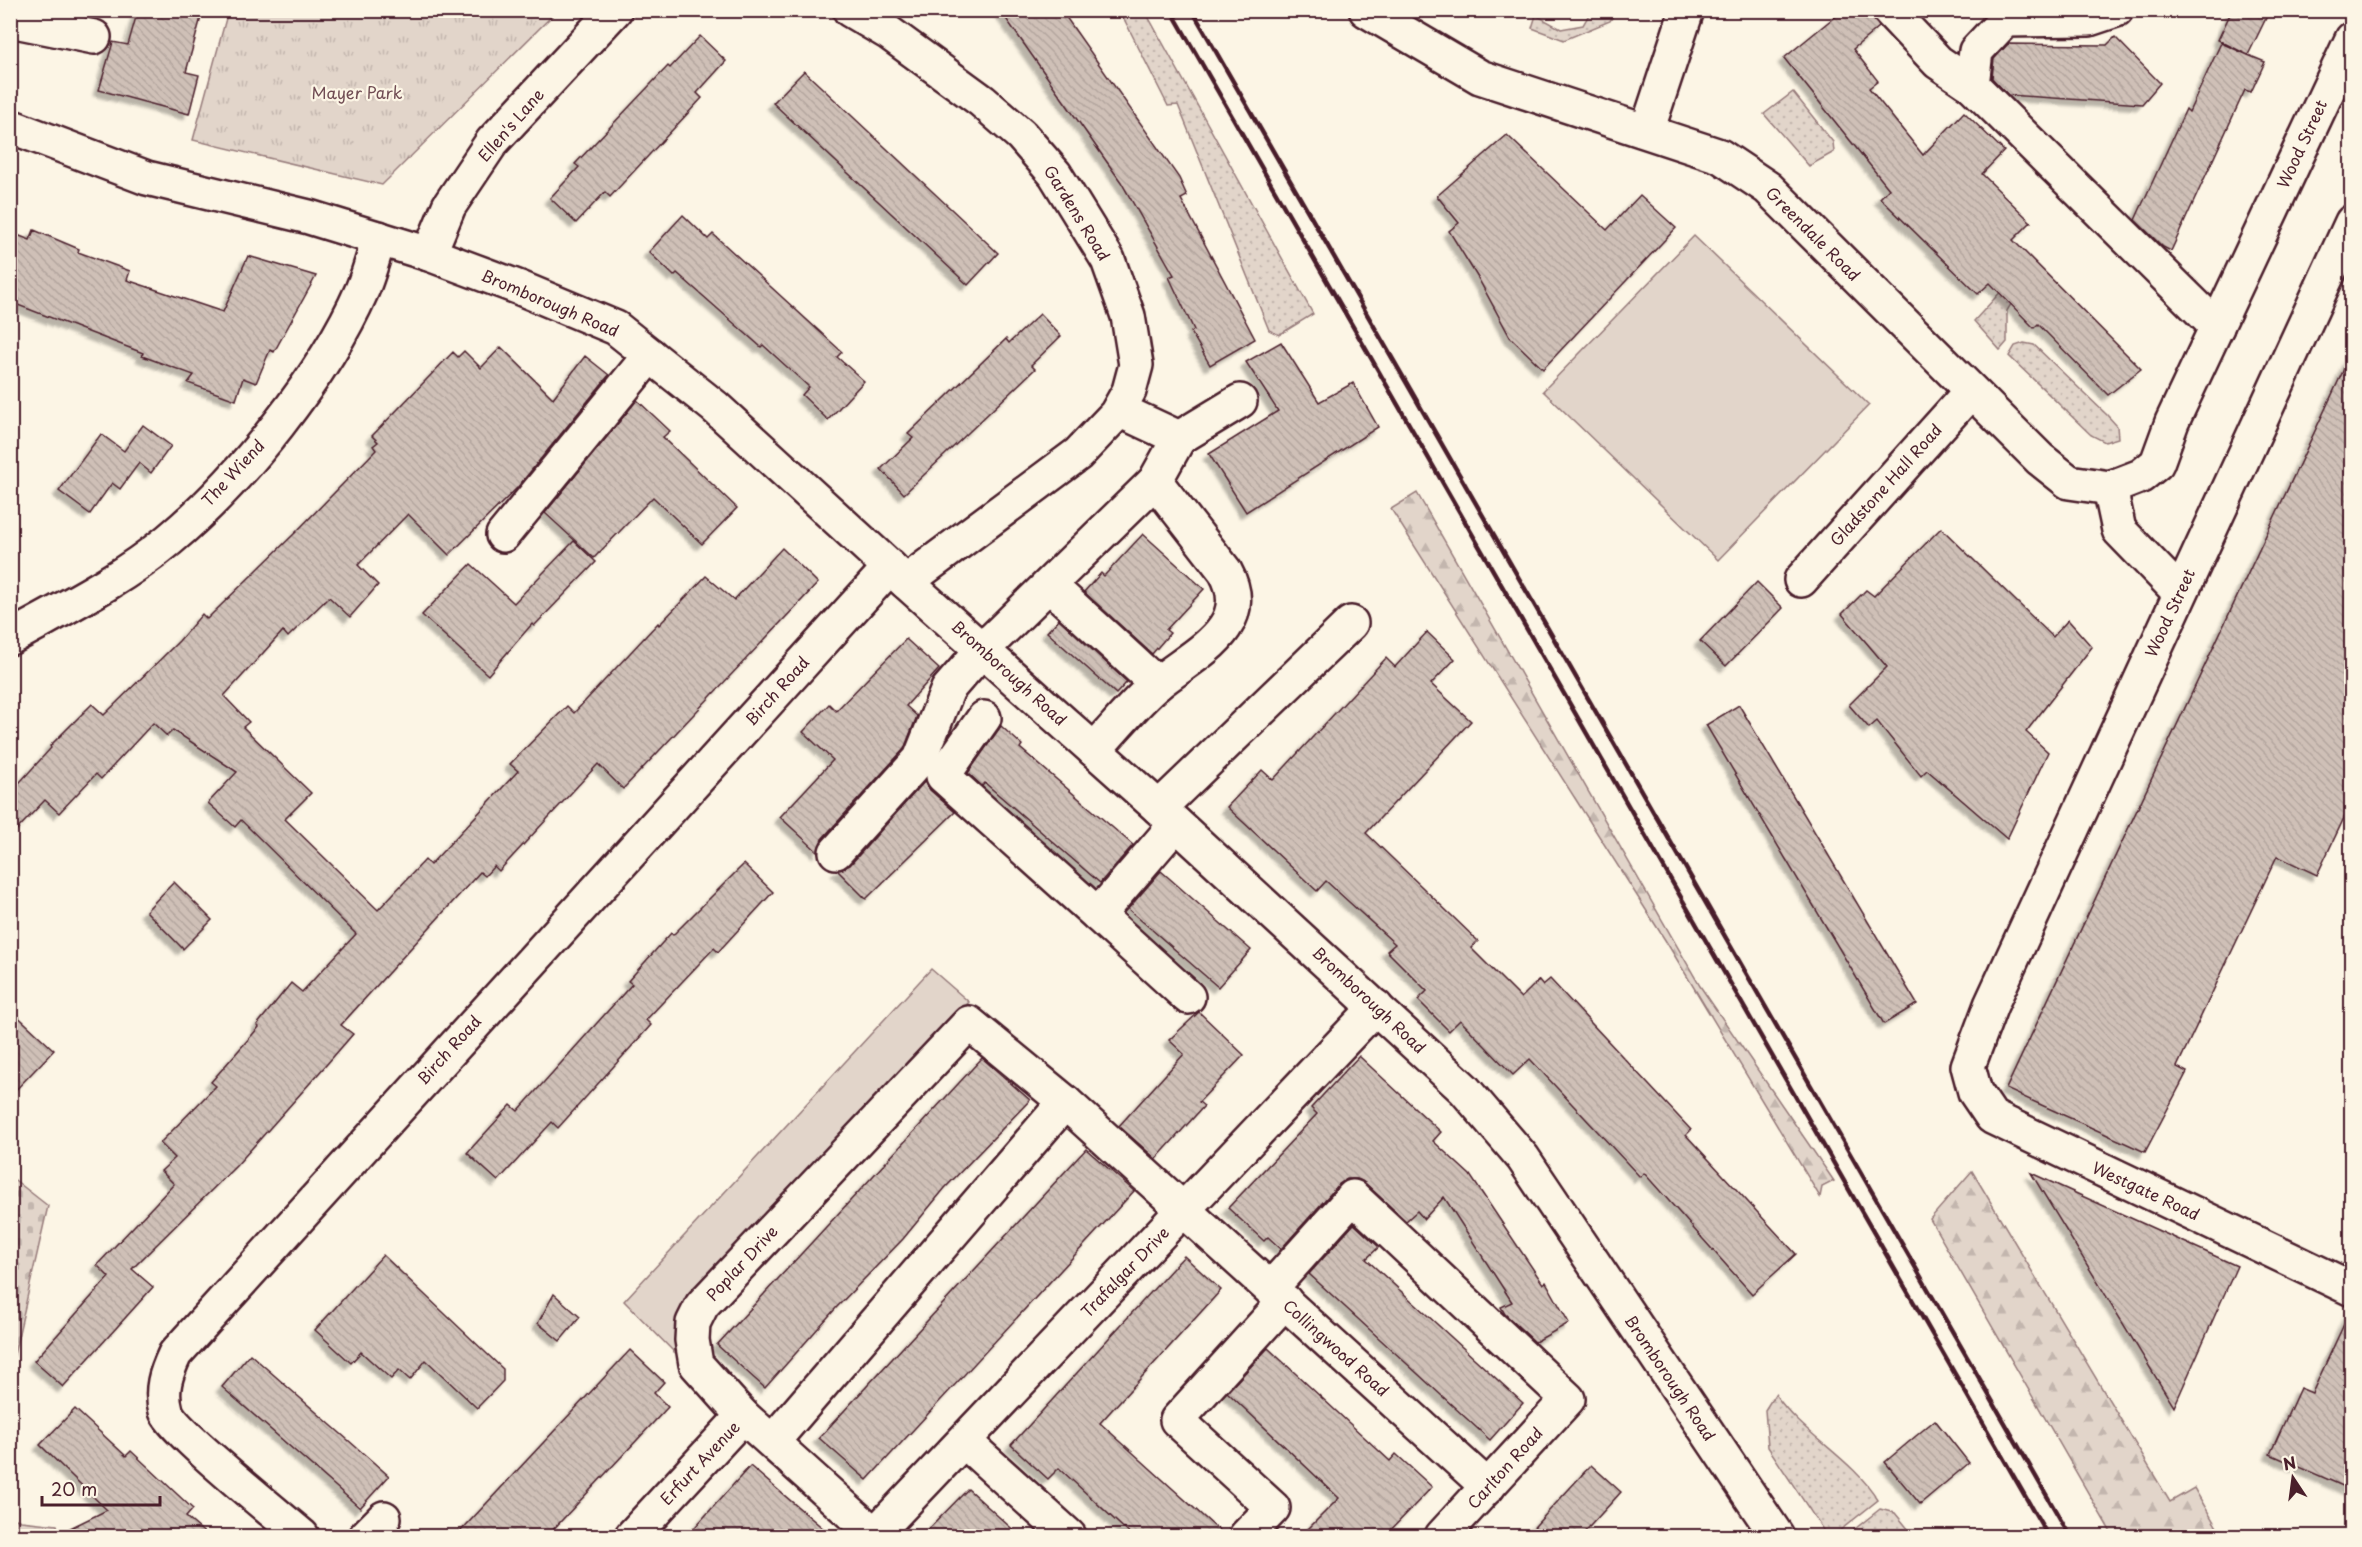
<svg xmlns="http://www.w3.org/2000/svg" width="2362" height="1547" viewBox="0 0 2362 1547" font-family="'Playpen Sans',sans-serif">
  <defs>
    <pattern id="grass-dots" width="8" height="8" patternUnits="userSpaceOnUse" patternTransform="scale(1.5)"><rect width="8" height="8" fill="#e2d5ca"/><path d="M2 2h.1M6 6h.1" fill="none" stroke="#c3b6ae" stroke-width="1.8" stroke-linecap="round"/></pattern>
    <pattern id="forest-firs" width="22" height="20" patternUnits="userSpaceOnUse" patternTransform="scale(1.5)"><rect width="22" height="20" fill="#e2d5ca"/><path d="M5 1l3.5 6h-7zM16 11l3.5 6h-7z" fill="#c3b6ae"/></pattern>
    <pattern id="cemetery-stones" width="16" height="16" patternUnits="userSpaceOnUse" patternTransform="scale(1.5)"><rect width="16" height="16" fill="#e2d5ca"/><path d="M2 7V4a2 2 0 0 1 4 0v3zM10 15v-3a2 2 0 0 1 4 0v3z" fill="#c3b6ae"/></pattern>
    <pattern id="park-tufts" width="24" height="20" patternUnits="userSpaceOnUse" patternTransform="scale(1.5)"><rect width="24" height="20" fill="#e2d5ca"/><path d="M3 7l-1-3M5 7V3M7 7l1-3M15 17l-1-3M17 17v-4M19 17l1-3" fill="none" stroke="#c3b6ae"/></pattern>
    <pattern id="building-back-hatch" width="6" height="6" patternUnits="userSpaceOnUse" patternTransform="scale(1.5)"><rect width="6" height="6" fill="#cfc0b7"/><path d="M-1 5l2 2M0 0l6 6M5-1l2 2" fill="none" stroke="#b3a59e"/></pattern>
    <filter id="shadow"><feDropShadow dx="-5.5" dy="5.5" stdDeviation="1.5" flood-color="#0004"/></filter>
  </defs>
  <rect width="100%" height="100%" fill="#fcf5e5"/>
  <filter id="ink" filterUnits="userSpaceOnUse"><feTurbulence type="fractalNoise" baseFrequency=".0167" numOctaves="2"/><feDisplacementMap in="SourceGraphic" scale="12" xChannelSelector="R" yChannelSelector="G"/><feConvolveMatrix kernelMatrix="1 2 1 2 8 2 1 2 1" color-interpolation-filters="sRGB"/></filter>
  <g filter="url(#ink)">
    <!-- grass -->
    <g fill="url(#grass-dots)" stroke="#967a7a" stroke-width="1.5">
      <polygon points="1120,11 1145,11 1313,314 1279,335 1269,330 1178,105 1168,106"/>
      <polygon points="1591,11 1616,11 1610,21 1564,40 1532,28 1536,15 1561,29 1583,25"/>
      <polygon points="1793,92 1833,142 1834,152 1809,166 1764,114"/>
      <polygon points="2004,288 2011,304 2007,311 2007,342 2000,350 1974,321"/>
      <polygon points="2024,343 2034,345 2107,415 2117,426 2118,438 2105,442 2091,435 2009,356 2015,346"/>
      <path d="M1775,1394C1803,1435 1852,1458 1878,1500L1833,1536H1827L1768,1447L1765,1410Z"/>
      <polygon points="1880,1509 1895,1513 1914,1536 1846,1536"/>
    </g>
    <!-- forest -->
    <g fill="url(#forest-firs)" stroke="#967a7a" stroke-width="1.5">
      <polygon points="1417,493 1700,986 1834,1181 1822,1187 1820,1197 1667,943 1391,509"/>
      <polygon points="1972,1171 2170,1502 2194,1488 2222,1536 2113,1536 1930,1219"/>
    </g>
    <!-- cemetery -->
    <g fill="url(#cemetery-stones)" stroke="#967a7a" stroke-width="1.5">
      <polygon points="11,1177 48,1206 11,1368"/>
      <polygon points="10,1517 21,1521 57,1525 60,1534 54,1536 11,1536"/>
    </g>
    <!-- park -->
    <polygon fill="url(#park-tufts)" stroke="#967a7a" stroke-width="1.5" points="228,11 228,10 557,11 382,185 193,140"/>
    <!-- garden -->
    <g fill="#e2d5ca" stroke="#967a7a" stroke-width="1.5">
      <polygon points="1694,236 1869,405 1718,560 1543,391"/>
      <polygon points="931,969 969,1002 681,1312 674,1352 624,1301"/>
    </g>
    <!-- building -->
    <g fill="url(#building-back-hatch)" stroke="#4a1f2b" stroke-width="1.5" filter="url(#shadow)">
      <polygon points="138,10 203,10 186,72 199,75 189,114 99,90 113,42 128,45"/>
      <polygon points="1000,10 1061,10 1179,178 1187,196 1181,199 1255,339 1210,365 1191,332 1194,330 1169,277 1174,275 1121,182"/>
      <polygon points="1843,10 1871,10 1879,27 1853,49 1878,81 1869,88 1923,155 1964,112 2004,151 1982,174 2031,222 2013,240 2141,369 2108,395 2038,324 2034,328 1990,283 1978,294 1880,198 1889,189 1784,58"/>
      <polygon points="2232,10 2270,10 2248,55 2265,62 2251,92 2245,90 2171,251 2163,247 2135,220 2186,109 2189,112 2221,43 2248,55 2218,40"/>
      <polygon points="700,36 726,61 697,93 702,98 610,197 605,192 576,223 550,198 579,167 575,164 668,66 670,68"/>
      <polygon points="2115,37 2160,83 2142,104 2008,95 1992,78 1994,59 2008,44 2107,45"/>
      <polygon points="804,71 998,253 968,285 773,103"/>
      <polygon points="1507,135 1607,230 1640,195 1676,228 1543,369 1510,337 1478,278 1449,231 1459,223 1437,196"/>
      <polygon points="683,215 708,239 713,234 842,352 837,357 864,381 828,420 802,395 809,387 763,345 761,347 677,273 674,276 649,252"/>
      <polygon points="34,230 79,249 78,252 130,271 127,280 223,312 248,256 316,276 274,352 270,350 256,383 243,378 236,400 188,383 194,375 142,356 143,353 10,302 10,232 30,240"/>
      <polygon points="1040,314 1061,336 1031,365 1035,369 904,494 881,469 913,438 908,434 1006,339 1009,343"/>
      <polygon points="1281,342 1319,402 1353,383 1378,427 1246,512 1209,454 1278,411 1246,362"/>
      <polygon points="501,347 553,398 585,356 609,375 517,488 449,555 408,514 358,565 378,585 350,617 329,597 288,637 283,631 224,696 249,722 243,727 311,793 285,819 378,910 425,860 430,865 518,771 510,764 567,706 574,713 658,623 659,625 706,576 734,600 782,548 818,583 623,789 598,764 499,871 494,866 485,876 480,872 341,1025 353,1034 327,1064 236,1166 132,1269 153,1287 63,1387 34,1361 109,1277 97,1265 174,1184 161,1171 175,1158 160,1143 216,1086 211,1082 259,1027 257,1025 291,983 302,992 356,934 241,820 235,827 208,803 237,772 173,730 167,736 153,723 101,779 96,774 59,813 45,800 10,837 10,793 51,748 50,746 92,704 104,715 179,641 202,614 207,619 213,613 296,532 376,450 373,446 378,442 372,436 453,352 458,357 464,351 481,368"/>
      <polygon points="2352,352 2352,801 2317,875 2277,856 2177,1067 2187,1072 2145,1152 2006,1089"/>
      <polygon points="637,400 670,431 663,437 737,508 702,544 653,497 594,558 545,513"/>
      <polygon points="143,425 171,446 151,473 139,463 120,489 112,483 90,514 59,491 101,434 124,451"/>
      <polygon points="1941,528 2053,637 2068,620 2092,647 2026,732 2048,752 2007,839 1927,770 1921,776 1877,721 1869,728 1849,705 1887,667 1842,614 1866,590 1874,596"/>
      <polygon points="1143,534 1204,589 1166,630 1170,633 1152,654 1084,592 1101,573 1104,576"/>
      <polygon points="574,541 596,562 534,626 532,624 488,675 422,615 471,564 514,603"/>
      <polygon points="1757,582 1783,608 1726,666 1700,641"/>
      <polygon points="1059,619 1127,682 1116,694 1047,632"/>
      <polygon points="1427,632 1455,659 1431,684 1471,721 1366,833 1478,941 1471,948 1521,998 1539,980 1543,985 1550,979 1691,1130 1686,1135 1796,1254 1752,1294 1644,1173 1640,1177 1530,1059 1513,1075 1460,1020 1449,1031 1418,1000 1427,991 1387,951 1395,944 1326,881 1317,891 1227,807 1262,770 1273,780 1386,658 1395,667"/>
      <polygon points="906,639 939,669 906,706 917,716 904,749 822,839 818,852 780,817 833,760 803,732 829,704 836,711"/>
      <polygon points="1739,705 1917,1004 1884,1024 1706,725"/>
      <polygon points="1001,726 1022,745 1020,748 1133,845 1100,883 985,783 982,786 968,773"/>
      <polygon points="925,781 930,790 955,812 866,899 837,870 850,865"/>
      <polygon points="744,864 773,892 718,952 714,948 646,1020 651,1025 558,1128 552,1122 498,1181 467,1153 511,1105 518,1111 632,984 628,981 671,933 673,935"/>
      <polygon points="1161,871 1251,950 1218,987 1128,909"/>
      <polygon points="174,882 212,920 183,949 146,911"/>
      <polygon points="10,1009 54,1050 10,1096"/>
      <polygon points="1199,1012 1244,1055 1199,1102 1204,1106 1156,1159 1119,1126 1184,1054 1169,1040"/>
      <polygon points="1359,1056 1441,1132 1433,1141 1470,1175 1543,1284 1546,1282 1569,1323 1535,1342 1505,1314 1501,1307 1512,1302 1444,1197 1424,1219 1417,1211 1406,1221 1365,1183 1357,1179 1347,1179 1339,1184 1281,1249 1268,1237 1264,1241 1228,1208 1317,1114 1311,1108"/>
      <polygon points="982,1058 1030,1100 945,1188 903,1239 836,1308 765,1388 717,1345"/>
      <polygon points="1086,1149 1134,1191 867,1480 819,1438"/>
      <polygon points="2031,1173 2237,1266 2174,1407"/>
      <polygon points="1354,1224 1379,1247 1366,1259 1523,1403 1490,1440 1309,1274"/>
      <polygon points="383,1255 503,1369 503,1381 477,1408 426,1360 410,1380 399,1370 391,1379 361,1352 351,1363 315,1330"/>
      <polygon points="1184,1256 1221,1290 1100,1423 1225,1536 1132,1536 1059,1468 1048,1479 1011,1445"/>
      <polygon points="554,1294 580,1317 560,1341 538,1323"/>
      <polygon points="2352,1307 2352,1490 2270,1454 2300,1388 2312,1393"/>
      <polygon points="1268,1348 1390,1461 1396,1454 1432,1487 1385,1536 1301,1536 1339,1498 1227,1392"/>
      <polygon points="630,1350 664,1382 654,1393 668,1407 547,1536 456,1536"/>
      <polygon points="250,1354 389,1476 360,1508 222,1387"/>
      <polygon points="75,1409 126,1456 131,1451 193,1509 186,1517 208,1536 54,1536 107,1510 40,1445"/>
      <polygon points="1935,1420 1969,1463 1920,1504 1885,1462"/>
      <polygon points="1591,1465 1621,1492 1581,1536 1526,1536"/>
      <polygon points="750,1466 832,1536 687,1536"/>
      <polygon points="968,1489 1020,1536 922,1536"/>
    </g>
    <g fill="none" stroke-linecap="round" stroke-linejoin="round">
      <!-- minor casing -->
      <g stroke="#4a1f2b" stroke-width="38">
        <g id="minor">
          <polyline points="850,10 889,33 982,101 1021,135 1055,174 1108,260 1128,316 1136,365 1129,391 1116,414 1078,454 906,582"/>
          <polyline points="1366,10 1480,77 1720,156 1768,188 2040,459 2069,482 2110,488 2141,476 2157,463 2172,422 2352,39"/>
          <polyline points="1889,10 1938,62 1972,85"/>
          <polyline points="2116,10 2089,19 2005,20 1976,51 1972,85 2217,327"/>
          <polyline points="10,20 94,37"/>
          <polyline points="10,126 147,178 309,217 429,254 520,288 616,328 715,407 906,582 1159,808 1464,1089 1523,1158 1777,1536"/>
          <polyline points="1647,131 1687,10"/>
          <polyline points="2352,222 1991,1005 1968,1066 1975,1092 1992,1117 2352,1289"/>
          <polyline points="429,254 449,206 492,142 615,10"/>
          <polyline points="1119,410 1179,438 1240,401"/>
          <polyline points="2110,488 2119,530 2179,592"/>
          <polyline points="503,535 650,355"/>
          <polyline points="1801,580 1971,391"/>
          <polyline points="1049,585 1157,684"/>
          <path d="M10,638C64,608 121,580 169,540C240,481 325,375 362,290C369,274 374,255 379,238"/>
          <polyline points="984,718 943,776 1098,915 1176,824"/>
          <path d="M1094,750C1115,728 1135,702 1158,683C1195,653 1256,627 1225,571L1155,481"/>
          <polyline points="1159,808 1351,623"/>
          <polyline points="836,852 920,759 948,689 983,649 1155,481 1179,438"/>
          <polyline points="1098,915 1188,997"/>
          <polyline points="1271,1288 1353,1197 1568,1399 1442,1536"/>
          <polyline points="773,1441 1065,1102 1488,1487"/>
          <polyline points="964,1441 1069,1536"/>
          <polyline points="874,1534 743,1416 696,1364 692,1340 693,1323 702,1305 969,1023 1065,1102"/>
          <path d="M302,1536C280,1517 172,1430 166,1411C160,1390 166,1373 175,1354L890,567"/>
          <polyline points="366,1536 384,1518"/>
          <polyline points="632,1536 743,1416"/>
          <polyline points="873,1536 1376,1007"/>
          <polyline points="1246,1536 1273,1508 1177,1420 1285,1301"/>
        </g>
      </g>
      <!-- minor -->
      <use href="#minor" stroke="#fcf5e5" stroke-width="33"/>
      <!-- rail -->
      <g stroke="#4a1f2b" stroke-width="4.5">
        <path d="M1171,10C1460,521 1757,1027 2048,1536"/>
        <polyline points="1192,10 2070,1536"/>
      </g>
    </g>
  </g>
  <g text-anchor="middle" stroke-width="4.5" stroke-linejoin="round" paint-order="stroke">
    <!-- park labels -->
    <g font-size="16" fill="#704c53" stroke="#fcf5e5">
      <text x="357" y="99">Mayer Park</text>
    </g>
    <!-- street labels -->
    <g font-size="16" fill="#4a1f2b" stroke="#fcf5e5">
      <text transform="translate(511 125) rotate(-49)" y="6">Ellen's Lane</text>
      <text transform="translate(2302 144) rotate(-65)" y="6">Wood Street</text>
      <text transform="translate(1077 213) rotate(58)" y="6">Gardens Road</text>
      <text transform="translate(1813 234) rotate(45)" y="6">Greendale Road</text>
      <text transform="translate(550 303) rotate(23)" y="6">Bromborough Road</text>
      <text transform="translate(233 473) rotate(-47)" y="6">The Wiend</text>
      <text transform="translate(1886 485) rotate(-48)" y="6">Gladstone Hall Road</text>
      <text transform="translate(2170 613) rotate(-65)" y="6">Wood Street</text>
      <text transform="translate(1009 673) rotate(42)" y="6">Bromborough Road</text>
      <text transform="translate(777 691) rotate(-48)" y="6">Birch Road</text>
      <text transform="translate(1369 1000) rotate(43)" y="6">Bromborough Road</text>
      <text transform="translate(449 1050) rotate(-48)" y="6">Birch Road</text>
      <text transform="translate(2146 1191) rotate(25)" y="6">Westgate Road</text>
      <text transform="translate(742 1263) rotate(-47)" y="6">Poplar Drive</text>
      <text transform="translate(1125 1272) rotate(-46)" y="6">Trafalgar Drive</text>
      <text transform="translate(1336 1348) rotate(42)" y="6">Collingwood Road</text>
      <text transform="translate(1670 1378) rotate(56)" y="6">Bromborough Road</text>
      <text transform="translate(700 1463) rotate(-47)" y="6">Erfurt Avenue</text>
      <text transform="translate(1505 1468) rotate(-48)" y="6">Carlton Road</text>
    </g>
  </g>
  <!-- margin -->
  <rect width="2362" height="1547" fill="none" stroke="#fcf5e5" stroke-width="36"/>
  <rect x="18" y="18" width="2326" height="1511" fill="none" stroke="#4a1f2b" stroke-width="2" filter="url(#ink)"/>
  <!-- north arrow -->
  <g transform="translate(2293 1478) rotate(347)" stroke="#fcf5e5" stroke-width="4.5" paint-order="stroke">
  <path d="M0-4.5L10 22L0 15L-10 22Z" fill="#4a1f2b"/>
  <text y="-9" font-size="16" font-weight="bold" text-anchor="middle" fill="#4a1f2b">N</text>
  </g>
  <!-- scale -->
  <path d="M42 1496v9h118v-9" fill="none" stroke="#4a1f2b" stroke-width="3"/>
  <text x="51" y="1496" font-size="18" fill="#4a1f2b" stroke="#fcf5e5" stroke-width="4.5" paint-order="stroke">20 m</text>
</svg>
